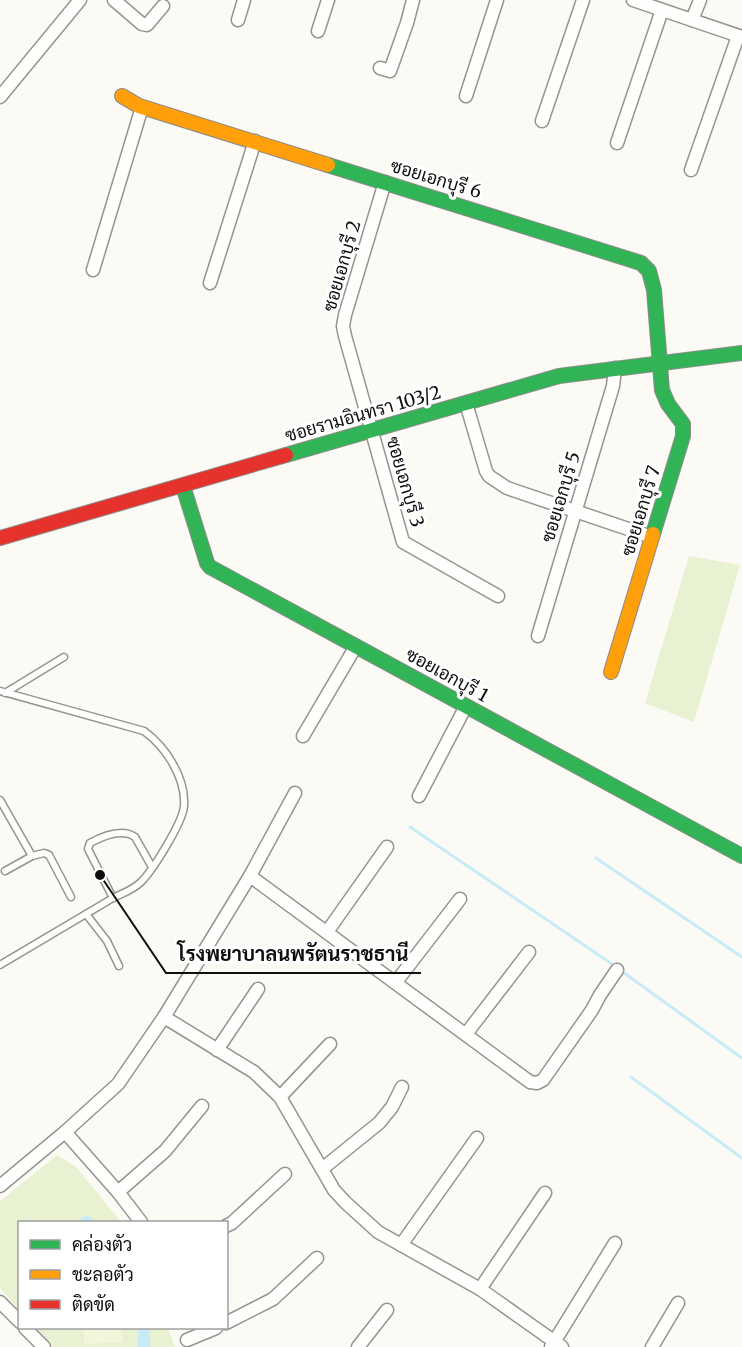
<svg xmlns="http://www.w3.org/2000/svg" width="742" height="1347" viewBox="0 0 742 1347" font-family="Merriweather,Sarabun,serif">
  <rect width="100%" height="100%" fill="#fcfaf4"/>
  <!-- green -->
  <g fill="#e8f2d2">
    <polygon points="689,556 740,565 694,722 645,703"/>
    <polygon points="57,1155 76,1167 121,1222 20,1222 19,1310 0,1288 0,1201"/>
    <polygon points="36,1328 168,1328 175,1347 54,1347"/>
  </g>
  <!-- pitch -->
  <polygon fill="#f1f6dc" points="84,1328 122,1328 123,1342 84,1344"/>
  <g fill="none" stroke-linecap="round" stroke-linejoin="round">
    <!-- stream -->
    <g stroke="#c8ebf8" stroke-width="3">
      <polyline points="410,827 615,966"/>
      <polyline points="596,858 742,957"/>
      <polyline points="620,970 742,1058"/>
      <polyline points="631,1077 742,1158"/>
    </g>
    <!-- canal -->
    <g stroke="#c8ebf8" stroke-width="12">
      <polyline points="86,1222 87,1222"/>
      <polyline points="144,1328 144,1347"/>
    </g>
    <!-- lane casing -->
    <g stroke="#959492" stroke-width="9">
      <g id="lane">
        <path d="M0,691L144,731C166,747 186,778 184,806C183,822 153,870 141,882C133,890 123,893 113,898L0,965"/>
        <polyline points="5,693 64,657"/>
        <polyline points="0,800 32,856 5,871"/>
        <polyline points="32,856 44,853 49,855 71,897"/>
        <path d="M113,898L88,849L90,843C103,836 122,828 135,837L152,867"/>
        <polyline points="86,914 107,941 119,966"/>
      </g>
    </g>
    <!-- street casing -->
    <g stroke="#959492" stroke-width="15">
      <g id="street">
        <polyline points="114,0 142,24 147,25 163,6"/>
        <polyline points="633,0 742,37"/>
        <polyline points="238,20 244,0"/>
        <polyline points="692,20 700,0"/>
        <polyline points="318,31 328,0"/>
        <polyline points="380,68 390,71 407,23 413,0"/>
        <polyline points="466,96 497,0"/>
        <polyline points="0,97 80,0"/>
        <polyline points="542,121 583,0"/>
        <polyline points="617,143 662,10"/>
        <polyline points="691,170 738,36"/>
        <polyline points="385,182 345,315 343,326 345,336 403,542 498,596"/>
        <polyline points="93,270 142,107"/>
        <polyline points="210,283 255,141"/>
        <polyline points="466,403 486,471 489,476 507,488 652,537"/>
        <polyline points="538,636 613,386 615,368"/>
        <polyline points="303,736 356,646"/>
        <polyline points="419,796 466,706"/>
        <polyline points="250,876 530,1082 537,1083 543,1080 592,1010 600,995 617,970"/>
        <polyline points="327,932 387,847"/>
        <polyline points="396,982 460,899"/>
        <polyline points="164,1017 254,1072 280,1097 334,1190 345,1202 378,1232 480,1289 562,1347"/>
        <polyline points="466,1034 529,952"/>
        <polyline points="217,1050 258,989"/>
        <polyline points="280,1097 330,1044"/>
        <polyline points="65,1132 118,1192 141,1222"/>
        <polyline points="322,1169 379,1123 392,1107 402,1087"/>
        <polyline points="0,1186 65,1132 118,1084 164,1017 250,876 295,793"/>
        <polyline points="118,1192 165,1151 202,1106"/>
        <polyline points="226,1226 232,1223 285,1174"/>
        <polyline points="401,1245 477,1138"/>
        <polyline points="480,1289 545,1193"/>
        <polyline points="0,1302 20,1322"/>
        <polyline points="226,1323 273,1299 317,1258"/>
        <polyline points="25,1328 44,1347"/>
        <polyline points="187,1340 216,1328"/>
        <polyline points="358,1347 387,1310"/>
        <polyline points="551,1347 615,1243"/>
        <polyline points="652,1347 678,1303"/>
      </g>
    </g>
    <!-- fast casing -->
    <g stroke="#8c8b88" stroke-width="16">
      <g id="fast">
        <polyline points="328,165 641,263 649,271 654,290 662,390 668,404 683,424 683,436 653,534"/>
        <polyline points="286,455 559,376 742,353"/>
        <polyline points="183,486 207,563 210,567 742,856"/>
      </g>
    </g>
    <!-- slow casing -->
    <g stroke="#8c8b88" stroke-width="16">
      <g id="slow">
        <polyline points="122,96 139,106 328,165"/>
        <polyline points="611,672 653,534"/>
      </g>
    </g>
    <!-- jam casing -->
    <g stroke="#8c8b88" stroke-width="16">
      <polyline id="jam" points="0,538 286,455"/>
    </g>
    <!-- lane -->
    <use href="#lane" stroke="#fffefd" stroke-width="6"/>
    <!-- street -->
    <use href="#street" stroke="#fffefd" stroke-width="12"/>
    <!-- fast -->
    <use href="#fast" stroke="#30b455" stroke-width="14"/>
    <!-- slow -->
    <use href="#slow" stroke="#ff9f0a" stroke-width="14"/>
    <!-- jam -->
    <use href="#jam" stroke="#e5322d" stroke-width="14"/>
  </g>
  <g text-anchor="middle" stroke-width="6" stroke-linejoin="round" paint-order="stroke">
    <!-- street labels -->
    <g font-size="18" fill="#0e0e0e" stroke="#fff">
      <text transform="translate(436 179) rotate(17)" y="6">ซอยเอกบุรี 6</text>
      <text transform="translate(342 266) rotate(-74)" y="6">ซอยเอกบุรี 2</text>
      <text transform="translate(363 414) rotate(-16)" y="6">ซอยรามอินทรา 103/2</text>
      <text transform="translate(405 482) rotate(74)" y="6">ซอยเอกบุรี 3</text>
      <text transform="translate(561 497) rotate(-73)" y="6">ซอยเอกบุรี 5</text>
      <text transform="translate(641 511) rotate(-73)" y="6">ซอยเอกบุรี 7</text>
      <text transform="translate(447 675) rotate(29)" y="6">ซอยเอกบุรี 1</text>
    </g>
  </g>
  <!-- callouts -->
  <path fill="none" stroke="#0e0e0e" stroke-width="2" d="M100 875L166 973H421"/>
  <circle fill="#0e0e0e" stroke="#fff" stroke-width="2" cx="100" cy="875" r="6"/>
  <g font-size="20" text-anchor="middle" font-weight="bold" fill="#0e0e0e" stroke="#fff" stroke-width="6" stroke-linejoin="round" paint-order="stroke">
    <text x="293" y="961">โรงพยาบาลนพรัตนราชธานี</text>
  </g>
  <!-- legend -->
  <rect x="18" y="1221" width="210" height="108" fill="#ffffff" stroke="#9f9f9f" stroke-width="1.5"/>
  <rect x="30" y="1240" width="30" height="9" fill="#30b455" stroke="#9f9f9f" stroke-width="1.5"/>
  <text x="72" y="1251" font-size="18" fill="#0e0e0e">คล่องตัว</text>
  <rect x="30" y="1270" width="30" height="9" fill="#ff9f0a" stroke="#9f9f9f" stroke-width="1.5"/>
  <text x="72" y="1281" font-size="18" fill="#0e0e0e">ชะลอตัว</text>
  <rect x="30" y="1300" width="30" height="9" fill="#e5322d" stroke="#9f9f9f" stroke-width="1.5"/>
  <text x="72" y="1311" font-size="18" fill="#0e0e0e">ติดขัด</text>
</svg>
